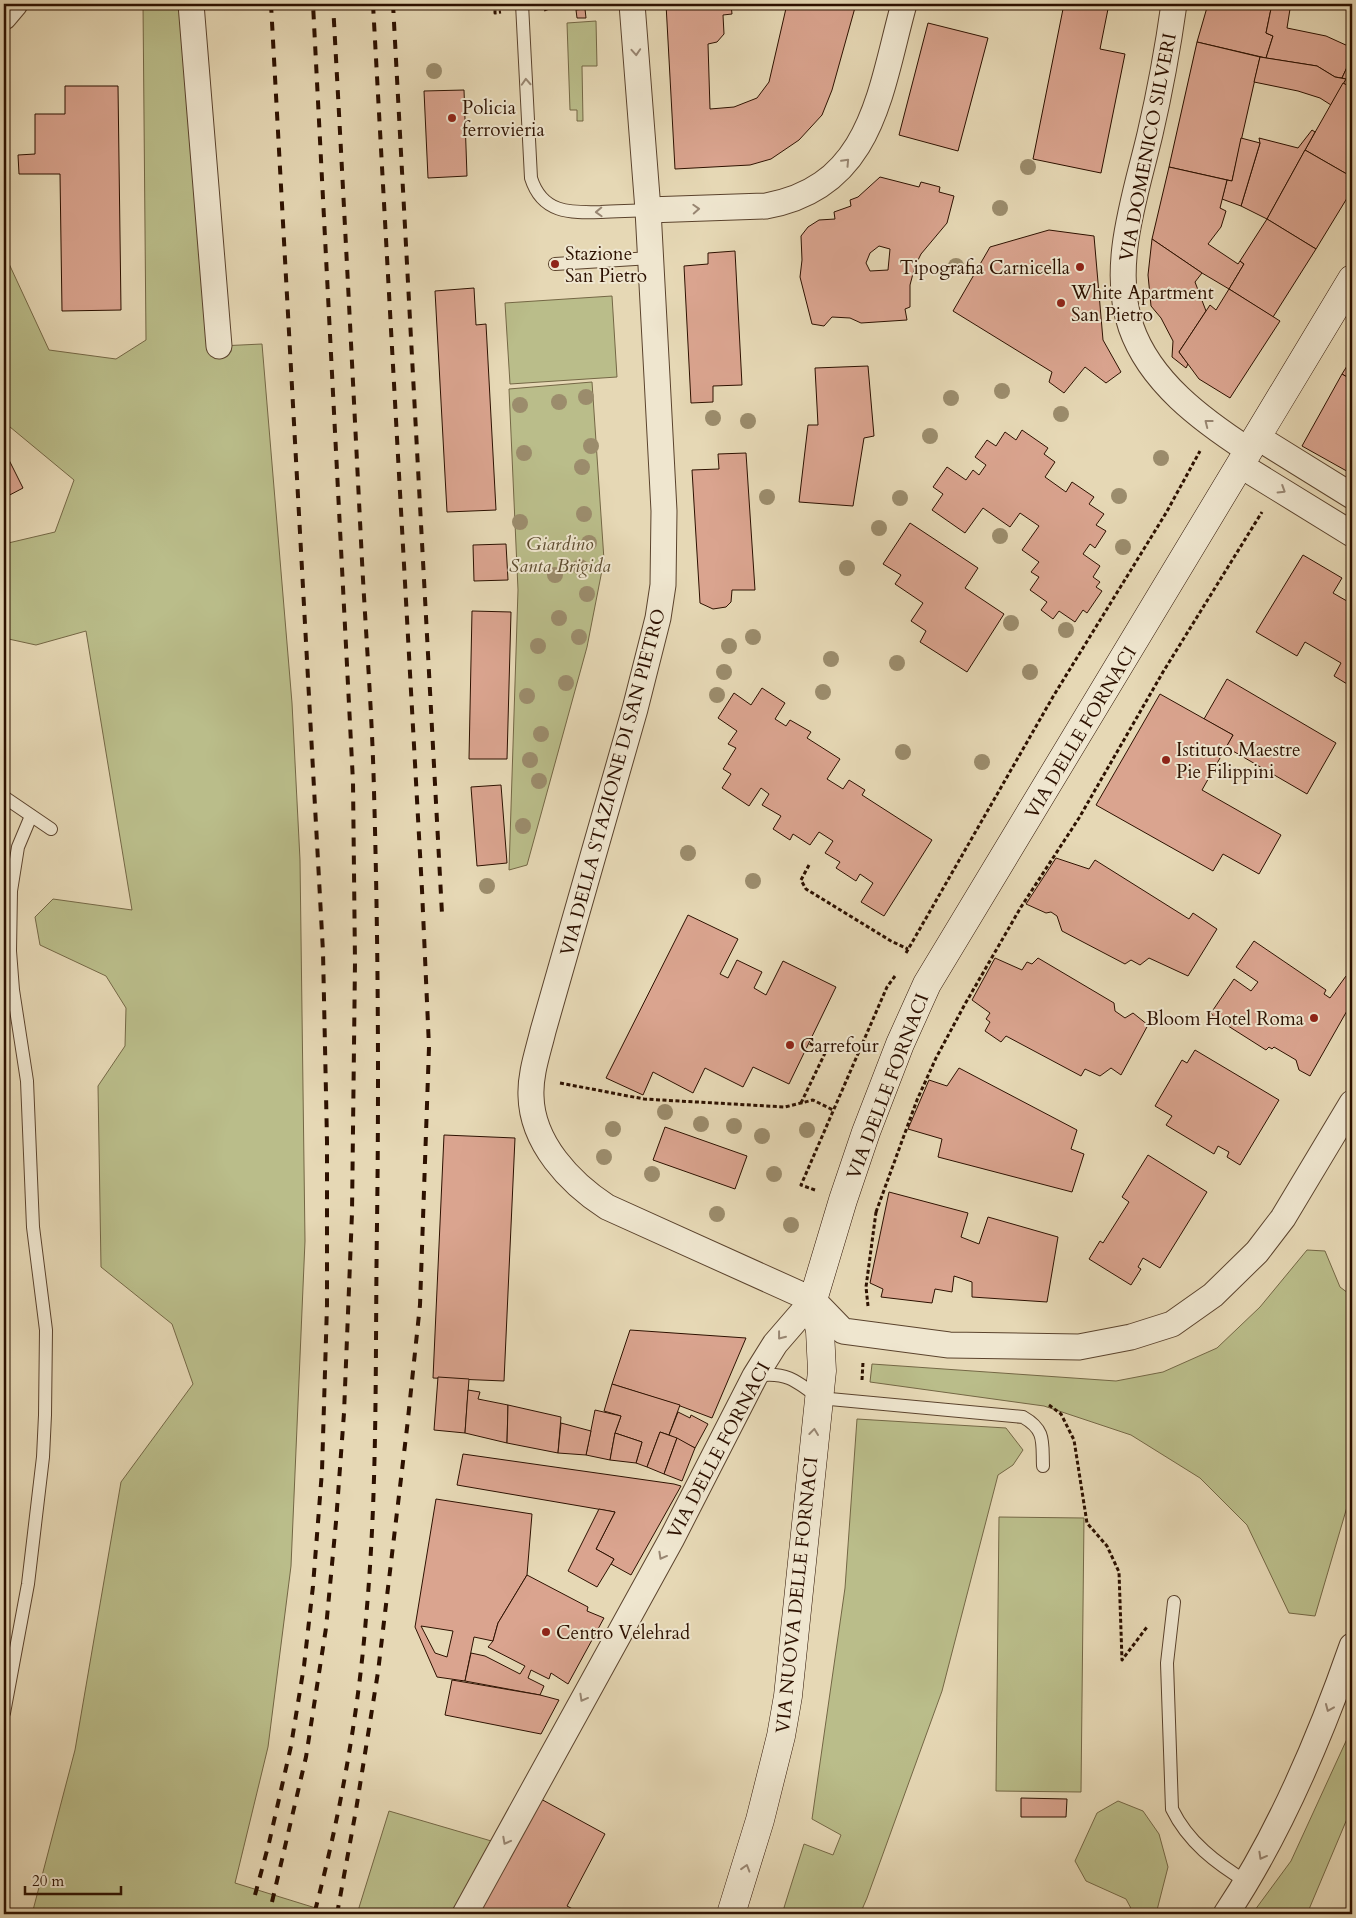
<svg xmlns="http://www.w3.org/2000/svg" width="1356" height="1918" viewBox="0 0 1356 1918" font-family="Cardo,serif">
	<rect width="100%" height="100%" fill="#e6d8b5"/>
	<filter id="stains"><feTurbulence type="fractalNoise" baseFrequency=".004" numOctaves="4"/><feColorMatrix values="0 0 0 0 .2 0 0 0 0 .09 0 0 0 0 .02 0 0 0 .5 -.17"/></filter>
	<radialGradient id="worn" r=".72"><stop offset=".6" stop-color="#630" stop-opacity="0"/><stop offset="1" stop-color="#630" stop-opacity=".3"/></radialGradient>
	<g fill="#babd8a" stroke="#746745">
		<path d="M143 4H191L220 346 262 344 292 703 300 860 305 1241 291 1566 268 1747 235 1883 335 1914H32L75 1750 121 1482 193 1384 172 1324 101 1267 98 1086 125 1046 126 1008 106 976 40 945 35 917 53 899 132 910 86 631 36 645 4 638V544L55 532 74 480 4 422V253L49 350 116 359 146 340Z"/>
		<path d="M596 21 597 66H582L583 121H577V110H570L567 23Z"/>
		<path d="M612 296 617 377 510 384 505 303Z"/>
		<path d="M592 382 604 560 587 647 527 865 509 870 518 590 509 389Z"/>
		<path d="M1307 1250 1325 1251 1340 1287 1352 1296V1490L1315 1616 1289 1613 1247 1525 1200 1478 1131 1435 1044 1406 870 1382 872 1364 1116 1381 1163 1372 1217 1348 1260 1307Z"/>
		<path d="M857 1419 1006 1428 1023 1450 1013 1465 998 1475 942 1691 867 1898 860 1914H782L804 1844 833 1855 841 1835 812 1819 845 1588Z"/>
		<path d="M999 1517 1084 1518 1081 1792 996 1791Z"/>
		<path d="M1352 1728V1807L1307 1914H1252L1291 1861Z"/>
		<path d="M1118 1801 1143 1811 1159 1834 1168 1867 1156 1914H1134L1126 1899 1086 1881 1075 1861 1097 1813Z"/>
		<path d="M389 1811 505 1845 465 1914H357Z"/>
	</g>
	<g fill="#daa48f" stroke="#2d1100" fill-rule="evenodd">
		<path d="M666 4H731L732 14 723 15 724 34 717 42 708 44 710 109 734 107 757 98 769 82 787 4H856L832 90 822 115 799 140 771 159 750 165 675 169Z"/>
		<path d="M1064 4H1109L1100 49 1125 54 1101 173 1033 159Z"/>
		<path d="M1208 4H1272L1266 33 1273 36 1266 58 1197 42Z"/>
		<path d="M1272 4 1290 9 1287 28 1326 36 1348 46 1352 39V55L1348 56V65L1342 78 1335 77 1317 66 1266 58 1273 36 1266 33Z"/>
		<path d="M585 9 586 18H577L576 10Z"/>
		<path d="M928 23 988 38 958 151 899 135Z"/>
		<path d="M1197 42 1260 57 1232 181 1169 167Z"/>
		<path d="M1352 55V88L1343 83 1346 79 1342 78 1348 65V56Z"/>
		<path d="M1260 57 1317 66 1335 77 1346 79 1331 105 1320 98 1298 91 1254 82Z"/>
		<path d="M1343 83 1352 88V177L1305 150Z"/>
		<path d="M65 86H118L121 310 62 311 60 174H19L18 155 35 154V114H65Z"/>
		<path d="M464 90 467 176 428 178 424 91Z"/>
		<path d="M1312 130 1315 132 1267 219 1241 206 1260 143 1259 138 1298 148Z"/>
		<path d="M1241 138 1260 143 1241 206 1222 199 1227 180 1232 181Z"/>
		<path d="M1305 150 1352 177V190L1316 249 1267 219Z"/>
		<path d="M1169 167 1227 180 1220 208 1226 211 1221 227 1208 244 1238 264 1240 261 1244 264 1229 289 1202 273 1152 239Z"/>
		<path d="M880 177 919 187 921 182 940 187 939 192 954 196 947 223 921 254 915 266 910 285V307L905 309 907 320 861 323 850 318 832 317 824 326 812 324 800 277 802 260 801 236 808 227 819 220 835 219 834 212 851 206 850 200 858 197ZM879 246 890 249 888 270 870 271 866 263 870 253Z"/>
		<path d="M1267 219 1316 249 1273 317 1229 289 1244 264 1240 261Z"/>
		<path d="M1049 230 1094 236 1103 340 1121 372 1106 383 1085 367 1064 393 1049 382 1052 372 953 311 990 247Z"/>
		<path d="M1152 239 1202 273 1195 282 1206 311 1179 352 1188 364 1186 368 1172 357 1173 341 1161 318 1151 306 1148 275Z"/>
		<path d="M735 251 742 385 713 386V402L691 403 684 266 708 264V253Z"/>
		<path d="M474 288 476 325 486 324 496 510 447 512 435 291Z"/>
		<path d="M1229 289 1280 321 1230 398 1199 379 1179 352 1210 305 1216 310Z"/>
		<path d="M1352 358V380L1342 374Z"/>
		<path d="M868 366 874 436 864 438 853 506 799 502 808 425H818L815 368Z"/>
		<path d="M1342 374 1352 380V474L1302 446Z"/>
		<path d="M1022 430 1048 448 1044 454 1055 462 1045 477 1066 492 1072 482 1094 497 1089 504 1104 514 1096 525 1106 531 1095 548 1090 544 1083 554 1100 566 1093 577 1100 582 1096 587 1102 591 1087 613 1083 610 1075 622 1059 611 1053 619 1041 610 1047 602 1030 590 1039 577 1031 572 1039 562 1022 550 1039 526 1020 513 1010 527 983 508 965 533 932 510 943 494 933 487 947 467 966 480 973 470 979 475 986 465 975 457 987 440 996 446 1005 432 1016 440Z"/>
		<path d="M4 450 23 488 4 498Z"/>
		<path d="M746 453 755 590H732L731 602 726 607 713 609 700 603 692 470 719 469 718 454Z"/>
		<path d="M910 523 978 568 965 588 1004 614 967 672 920 642 926 631 911 621 923 603 895 584 901 575 883 564Z"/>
		<path d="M506 544 508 580 474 581 473 545Z"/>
		<path d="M1303 555 1342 578 1333 593 1352 604V687L1334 676 1341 663 1305 642 1297 656 1256 632Z"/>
		<path d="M472 611 511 612 507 759H469Z"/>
		<path d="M1227 679 1336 743 1307 794 1226 747 1233 735 1204 719Z"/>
		<path d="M762 688 785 703 775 719 786 726 790 720 811 732 807 738 840 759 827 779 843 789 849 780 865 790 862 795 932 840 884 916 861 902 873 883 860 874 856 881 836 868 840 862 825 853 833 841 819 832 810 845 793 834 790 840 773 829 781 816 762 805 769 794 761 788 749 806 722 788 731 774 723 769 736 748 728 744 737 731 718 718 734 693 751 705Z"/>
		<path d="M1160 694 1233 735 1202 790 1281 835 1259 874 1223 854 1213 871 1096 805Z"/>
		<path d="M501 785 507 863 477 866 471 787Z"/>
		<path d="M1056 858 1089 869 1095 860 1189 919 1193 913 1217 929 1188 976 1149 958 1140 965 1131 960 1125 964 1062 931 1057 916 1051 912 1046 913 1026 904Z"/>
		<path d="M688 915 738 939 720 974 728 978 737 960 762 972 754 988 766 995 783 961 836 987 789 1084 753 1067 743 1087 705 1068 693 1093 653 1072 643 1095 606 1078Z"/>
		<path d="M1254 941 1326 990 1324 994 1330 998 1346 976 1352 981V1002L1310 1076 1299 1070 1296 1060 1274 1047 1272 1049 1269 1047 1266 1050 1214 1017 1211 1013 1234 979 1251 991 1258 982 1236 967Z"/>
		<path d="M995 958 1022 970 1027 962 1032 964 1038 958 1114 1003 1115 1011 1125 1018 1133 1013 1148 1025 1121 1075 1111 1068 1100 1076 1085 1069 1081 1076 1006 1036 1001 1042 985 1031 990 1022 986 1019 990 1013 972 1000Z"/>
		<path d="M1195 1050 1279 1100 1240 1165 1227 1157 1229 1152 1218 1146 1214 1154 1166 1125 1172 1116 1155 1106 1182 1060 1187 1063Z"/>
		<path d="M959 1068 1077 1130 1071 1149 1084 1154 1072 1192 938 1157 942 1139 908 1129 929 1080 947 1086Z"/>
		<path d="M665 1127 747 1156 735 1189 653 1160Z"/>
		<path d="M444 1135 515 1138 504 1381 433 1378Z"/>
		<path d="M1148 1155 1207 1192 1160 1268 1143 1258 1138 1267 1141 1269 1131 1285 1089 1259 1100 1241 1103 1243 1129 1202 1122 1197Z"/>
		<path d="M889 1192 968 1213 961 1237 979 1244 988 1217 1058 1237 1047 1302 972 1297V1282L954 1276 952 1292 935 1289 932 1303 881 1297 883 1289 870 1283Z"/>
		<path d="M630 1330 746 1338 712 1418 675 1404 612 1384Z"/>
		<path d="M438 1377 469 1379 465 1433 434 1430Z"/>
		<path d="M612 1384 680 1405 669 1435 660 1432 647 1467 636 1463 642 1442 615 1433 621 1416 604 1411Z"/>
		<path d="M468 1390 480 1392 478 1399 508 1405 507 1443 465 1433Z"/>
		<path d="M508 1405 561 1417 558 1453 507 1443Z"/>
		<path d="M595 1410 621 1416 615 1433 610 1460 586 1455Z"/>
		<path d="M678 1412 690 1418 691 1415 708 1424 695 1448 669 1435Z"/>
		<path d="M561 1423 591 1431 586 1455 558 1453Z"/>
		<path d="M660 1432 677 1438 664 1474 647 1467Z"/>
		<path d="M615 1433 642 1442 636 1463 610 1460Z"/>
		<path d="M677 1438 695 1448 682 1481 664 1474Z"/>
		<path d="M463 1454 674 1484 681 1486 631 1575 611 1564 614 1559 596 1549 615 1512 457 1485Z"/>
		<path d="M436 1499 532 1514 527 1575 498 1623 493 1641 474 1637 465 1681 437 1677 415 1627ZM421 1626 453 1631 447 1657 435 1653Z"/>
		<path d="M599 1509 615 1512 596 1549 614 1559 597 1587 568 1571Z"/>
		<path d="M527 1575 588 1607 587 1611 604 1618 568 1684 551 1673 549 1679 531 1670 528 1678 544 1686 540 1695 465 1681 471 1653 485 1656 520 1674 525 1666 488 1647 493 1641 498 1623Z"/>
		<path d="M452 1680 540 1695 559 1700 541 1734 445 1715Z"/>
		<path d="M539 1798 605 1834 567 1906 582 1914H476Z"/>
		<path d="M1021 1798 1067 1799 1066 1817H1021Z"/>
	</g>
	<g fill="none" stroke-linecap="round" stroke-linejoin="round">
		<defs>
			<g id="lane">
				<path d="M522 4 531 178C542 213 569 213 601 212 616 211 632 211 648 210"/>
				<path d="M555 264 651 258"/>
				<path d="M4 797 51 829"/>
				<path d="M755 1376C785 1371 796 1380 819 1398L1023 1417C1046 1430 1042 1442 1043 1466"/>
				<path d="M1174 1602 1167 1663 1172 1809C1188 1842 1216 1863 1247 1882"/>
				<path d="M4 1713 28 1584 43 1457 45 1415 46 1330 33 1227 27 1081 13 990 10 951 11 891 18 847 31 816"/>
			</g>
			<g id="street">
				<path d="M191 4 219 346"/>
				<path d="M632 4 648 210 657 377 664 511 663 585 658 618 635 709 543 1031C538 1052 530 1074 531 1096 532 1143 570 1183 607 1207L813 1300 843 1331 949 1345 1079 1347 1131 1337 1172 1324 1213 1295 1257 1252 1283 1218 1352 1103"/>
				<path d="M1174 4C1168 47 1160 91 1150 134 1136 194 1110 266 1131 327 1150 382 1202 420 1248 450"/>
				<path d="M4 17 15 4"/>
				<path d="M648 210 766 206C873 187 880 90 904 4"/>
				<path d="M1257 437 1352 496"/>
				<path d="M1240 465 1352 534"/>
				<path d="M465 1914 671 1540 755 1376 775 1344 813 1300"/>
				<path d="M1226 1914C1280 1833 1320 1738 1352 1646"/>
			</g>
			<path id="secondary" d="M731 1914 760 1820 781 1736 788 1696 822 1371 820 1331 813 1300 843 1200 866 1132 900 1044 927 984 1352 279"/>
		</defs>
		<use href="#lane" stroke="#5b432d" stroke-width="14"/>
		<use href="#street" stroke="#5b432d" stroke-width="27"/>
		<use href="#secondary" stroke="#2d1100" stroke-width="29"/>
		<g stroke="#2d1100" stroke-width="3" stroke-dasharray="4 2.5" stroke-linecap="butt">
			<path d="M409 4V10"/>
			<path d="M495 4V13L501 12"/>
			<path d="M544 10 552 7"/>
			<path d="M809 865 801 880 806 889 891 941 908 949"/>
			<path d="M906 953 1054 695 1166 513 1200 451"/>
			<path d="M560 1083 644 1099 785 1107 813 1100 833 1110"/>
			<path d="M801 1103 826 1051 809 1043"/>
			<path d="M815 1190 801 1185 880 1003 887 987 895 976"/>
			<path d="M876 1212 917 1100 936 1058 965 1004 1021 907 1079 818 1163 672 1262 512"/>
			<path d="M868 1306 866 1287 876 1212H874"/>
			<path d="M862 1380 863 1362"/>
			<path d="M1049 1405 1061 1414 1074 1440 1087 1523 1107 1546 1119 1572 1122 1660 1147 1627"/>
		</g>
		<use href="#lane" stroke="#efe6cf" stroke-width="12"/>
		<use href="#street" stroke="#efe6cf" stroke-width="25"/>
		<use href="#secondary" stroke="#efe6cf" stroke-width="28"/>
		<g stroke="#2d1100" stroke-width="4" stroke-dasharray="9 9" stroke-linecap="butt">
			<path d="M393 4 442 914"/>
			<path d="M255 1895 269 1843 291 1746 304 1666 313 1586 322 1471 327 1305V1141L323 952 271 4"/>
			<path d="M272 1902 306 1757 326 1628 336 1522 344 1413 352 1213 355 962 353 782 313 4"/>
			<path d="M315 1911C340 1815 358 1717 366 1618 378 1487 375 1355 377 1224 379 1079 378 935 374 791 372 708 365 625 361 541 352 362 343 183 333 4"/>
			<path d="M337 1914 356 1810 378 1672 407 1428 420 1305 429 1047 422 890 373 4"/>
		</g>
	</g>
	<g fill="#9b8c6c">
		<circle cx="434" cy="71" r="8"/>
		<circle cx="1028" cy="167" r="8"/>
		<circle cx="1000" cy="208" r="8"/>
		<circle cx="956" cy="266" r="8"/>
		<circle cx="1002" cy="391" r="8"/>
		<circle cx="586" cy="397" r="8"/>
		<circle cx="951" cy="398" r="8"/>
		<circle cx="559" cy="402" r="8"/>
		<circle cx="520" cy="405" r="8"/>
		<circle cx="1061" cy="414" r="8"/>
		<circle cx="713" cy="418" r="8"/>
		<circle cx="748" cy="421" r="8"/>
		<circle cx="930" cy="436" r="8"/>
		<circle cx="591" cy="446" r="8"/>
		<circle cx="524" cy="453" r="8"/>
		<circle cx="1161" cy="458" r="8"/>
		<circle cx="582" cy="467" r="8"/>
		<circle cx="1119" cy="496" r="8"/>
		<circle cx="767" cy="497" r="8"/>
		<circle cx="900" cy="498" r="8"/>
		<circle cx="584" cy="514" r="8"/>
		<circle cx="520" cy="522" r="8"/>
		<circle cx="879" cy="528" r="8"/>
		<circle cx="1000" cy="536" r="8"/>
		<circle cx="589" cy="543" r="8"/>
		<circle cx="1123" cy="547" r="8"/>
		<circle cx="580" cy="567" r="8"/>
		<circle cx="847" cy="568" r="8"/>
		<circle cx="555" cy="575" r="8"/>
		<circle cx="587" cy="594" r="8"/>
		<circle cx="559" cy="618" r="8"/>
		<circle cx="1011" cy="623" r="8"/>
		<circle cx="1066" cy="630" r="8"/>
		<circle cx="579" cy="637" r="8"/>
		<circle cx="753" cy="637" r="8"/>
		<circle cx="538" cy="646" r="8"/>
		<circle cx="729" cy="646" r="8"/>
		<circle cx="831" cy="659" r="8"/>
		<circle cx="897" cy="663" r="8"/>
		<circle cx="724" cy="672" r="8"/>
		<circle cx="1030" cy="672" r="8"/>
		<circle cx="566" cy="683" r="8"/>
		<circle cx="823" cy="692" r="8"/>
		<circle cx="717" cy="695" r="8"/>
		<circle cx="527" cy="696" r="8"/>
		<circle cx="541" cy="734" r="8"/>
		<circle cx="903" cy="752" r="8"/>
		<circle cx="530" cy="760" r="8"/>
		<circle cx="982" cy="762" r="8"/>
		<circle cx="539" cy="781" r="8"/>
		<circle cx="523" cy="826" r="8"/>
		<circle cx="688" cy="853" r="8"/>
		<circle cx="753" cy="881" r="8"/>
		<circle cx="487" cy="886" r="8"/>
		<circle cx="665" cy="1112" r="8"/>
		<circle cx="701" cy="1124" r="8"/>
		<circle cx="734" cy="1126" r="8"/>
		<circle cx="613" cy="1129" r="8"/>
		<circle cx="807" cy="1130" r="8"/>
		<circle cx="762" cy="1136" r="8"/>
		<circle cx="604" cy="1157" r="8"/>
		<circle cx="652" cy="1174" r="8"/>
		<circle cx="774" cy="1174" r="8"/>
		<circle cx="717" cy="1214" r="8"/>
		<circle cx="791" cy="1225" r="8"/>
	</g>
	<defs><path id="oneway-chevron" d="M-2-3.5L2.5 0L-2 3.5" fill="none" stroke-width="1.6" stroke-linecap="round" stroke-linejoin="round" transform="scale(1.25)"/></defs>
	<g stroke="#988672">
		<use href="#oneway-chevron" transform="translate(636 52) rotate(86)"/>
		<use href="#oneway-chevron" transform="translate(526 82) rotate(-93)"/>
		<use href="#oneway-chevron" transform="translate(846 162) rotate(-47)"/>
		<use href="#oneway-chevron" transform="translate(696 209) rotate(-3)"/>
		<use href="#oneway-chevron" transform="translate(599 212) rotate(178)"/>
		<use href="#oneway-chevron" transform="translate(1208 423) rotate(-142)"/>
		<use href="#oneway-chevron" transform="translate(1282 490) rotate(32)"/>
		<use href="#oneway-chevron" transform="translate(781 1336) rotate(128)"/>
		<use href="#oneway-chevron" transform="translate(814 1432) rotate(-83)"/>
		<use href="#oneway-chevron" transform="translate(662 1556) rotate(119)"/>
		<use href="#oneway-chevron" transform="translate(583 1698) rotate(119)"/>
		<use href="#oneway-chevron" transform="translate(1329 1708) rotate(113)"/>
		<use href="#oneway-chevron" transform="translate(506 1841) rotate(118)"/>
		<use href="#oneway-chevron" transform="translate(1262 1856) rotate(119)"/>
		<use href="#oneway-chevron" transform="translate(746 1868) rotate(-73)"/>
	</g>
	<g fill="#8f2418" stroke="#efe6cf" stroke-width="2">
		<circle cx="452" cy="118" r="5"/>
		<circle cx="555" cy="264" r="5"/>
		<circle cx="1080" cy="267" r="5"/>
		<circle cx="1061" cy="303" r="5"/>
		<circle cx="1166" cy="760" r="5"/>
		<circle cx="1314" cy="1018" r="5"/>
		<circle cx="790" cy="1045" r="5"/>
		<circle cx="546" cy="1632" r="5"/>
	</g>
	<g text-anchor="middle" stroke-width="4" stroke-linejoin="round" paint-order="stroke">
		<g font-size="19" fill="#2d1100" stroke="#efe6cf" text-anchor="start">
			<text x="462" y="114">Policia<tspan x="462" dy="22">ferrovieria</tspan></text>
			<text x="565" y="260">Stazione<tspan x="565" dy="22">San Pietro</tspan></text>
			<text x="1070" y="274" text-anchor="end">Tipografia Carnicella</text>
			<text x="1071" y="299">White Apartment<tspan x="1071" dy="22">San Pietro</tspan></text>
			<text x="1176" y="756">Istituto Maestre<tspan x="1176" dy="22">Pie Filippini</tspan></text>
			<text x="1304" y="1025" text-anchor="end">Bloom Hotel Roma</text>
			<text x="800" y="1052">Carrefour</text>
			<text x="556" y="1639">Centro Velehrad</text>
		</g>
		<g font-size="19" fill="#2d1100" stroke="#efe6cf">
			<text transform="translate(1147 147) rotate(-79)" y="7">VIA DOMENICO SILVERI</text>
			<text transform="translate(1080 732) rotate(-59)" y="7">VIA DELLE FORNACI</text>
			<text transform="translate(612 782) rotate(-75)" y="7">VIA DELLA STAZIONE DI SAN PIETRO</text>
			<text transform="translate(887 1086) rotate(-69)" y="7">VIA DELLE FORNACI</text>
			<text transform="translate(718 1450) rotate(-62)" y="7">VIA DELLE FORNACI</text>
			<text transform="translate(796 1595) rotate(-84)" y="7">VIA NUOVA DELLE FORNACI</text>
		</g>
		<g font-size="19" font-style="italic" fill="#5e4d30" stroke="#efe6cf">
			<text x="560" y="550">Giardino<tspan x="560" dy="22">Santa Brigida</tspan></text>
		</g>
	</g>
	<rect width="1356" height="1918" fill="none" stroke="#e6d8b5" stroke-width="20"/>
	<rect x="5" y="5" width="1346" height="1908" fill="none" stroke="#2d1100" stroke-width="2.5"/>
	<rect x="10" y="10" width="1336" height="1898" fill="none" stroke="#2d1100"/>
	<path d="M25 1886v8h96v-8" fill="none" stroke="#2d1100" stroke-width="2.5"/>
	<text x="32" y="1886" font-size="15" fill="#2d1100" stroke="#efe6cf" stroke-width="4" paint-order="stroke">20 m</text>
	<rect width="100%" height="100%" filter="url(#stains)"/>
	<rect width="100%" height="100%" fill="url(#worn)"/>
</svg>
